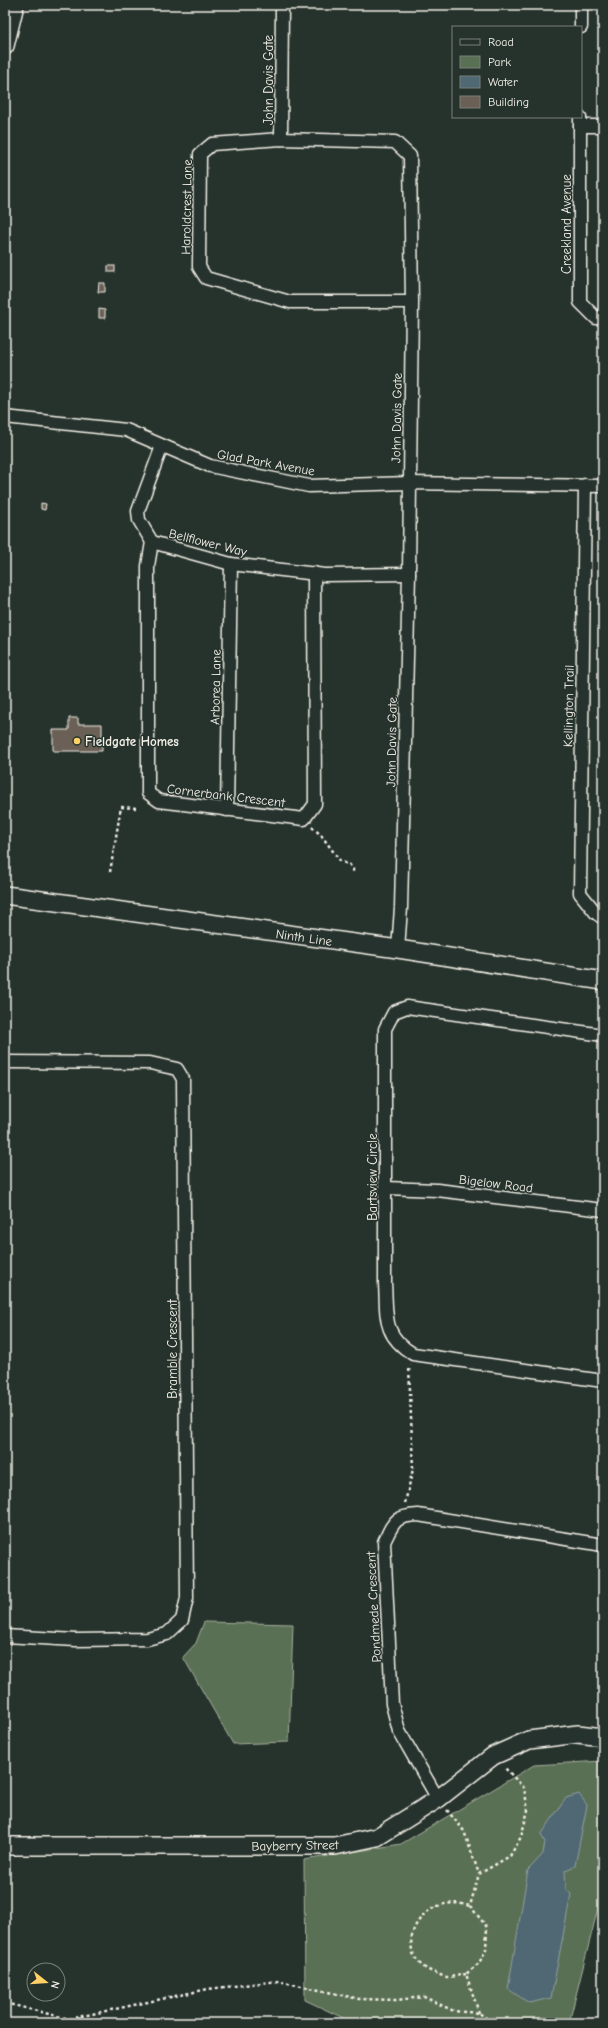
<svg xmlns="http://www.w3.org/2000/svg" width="608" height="2028" viewBox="0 0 608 2028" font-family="'Comic Neue',sans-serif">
	<rect width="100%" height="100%" fill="#26332d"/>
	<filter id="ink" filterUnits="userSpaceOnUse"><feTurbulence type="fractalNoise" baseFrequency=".025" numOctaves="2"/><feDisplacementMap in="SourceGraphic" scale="8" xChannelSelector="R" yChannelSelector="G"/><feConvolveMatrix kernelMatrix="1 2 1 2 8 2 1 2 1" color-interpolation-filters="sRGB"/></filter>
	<g filter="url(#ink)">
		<g fill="#5a7054" stroke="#a7b09e">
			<path d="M204 1622 293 1624 289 1742 233 1744 183 1657 196 1643Z"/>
			<path d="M603 1761V1888L569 2023H354L305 2000 304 1860 401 1844 534 1765Z"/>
		</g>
		<path fill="#4f6873" stroke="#919fa2" d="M579 1794 587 1805 575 1866 565 1870 566 1890 571 1894 551 1998 529 2003 508 1989 528 1870 543 1854 545 1842 541 1835 566 1798Z"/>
		<g fill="#6b6056" stroke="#f4f1e8">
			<rect x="108" y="266" width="7" height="6"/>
			<path d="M99 283H105V292H98Z"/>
			<path d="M99 309 105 310V318H99Z"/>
			<path d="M41 503 46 504 45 510 41 509Z"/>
			<path d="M69 718H78V724H102V751H53V730H69Z"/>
		</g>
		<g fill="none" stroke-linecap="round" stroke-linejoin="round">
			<defs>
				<g id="street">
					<path d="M581 27V5"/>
					<path d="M580 117V302L596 318 603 317"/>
					<path d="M580 126H603"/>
					<path d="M281 139 282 5"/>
					<path d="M5 417 126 430 210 466 309 486 410 483 603 486"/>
					<path d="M162 446 138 511 139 520 152 542 231 564 325 575 409 574"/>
					<path d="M585 485 580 893 596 913 603 918"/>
					<path d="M152 542 148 566V793L159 801 304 819 315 804 314 573"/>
					<path d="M227 810 231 564"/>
					<path d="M398 949 401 908 409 574 412 302 410 156 395 142 281 139 212 144 200 154 199 267 206 278 290 302H412"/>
					<path d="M603 1035 407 1007 394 1012 385 1029V1283C387 1316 382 1335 413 1354L603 1381"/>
					<path d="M5 1062 150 1063 177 1069 183 1079 187 1598 182 1620 167 1634 147 1639 76 1640 5 1636"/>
					<path d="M386 1188 437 1190 603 1210"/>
					<path d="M438 1799 399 1731 392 1704 384 1542C394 1521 395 1516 418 1515L603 1545"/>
				</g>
				<g id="secondary">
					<path d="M5 46 15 5"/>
					<path d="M5 895 398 949 603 981"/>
					<path d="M5 1846H335L377 1837 438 1799 493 1756 529 1740 578 1734 603 1737"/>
				</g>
			</defs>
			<use href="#street" stroke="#f4f1e8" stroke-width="15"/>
			<use href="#secondary" stroke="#f4f1e8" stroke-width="20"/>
			<g stroke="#f4f1e8" stroke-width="2.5" stroke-dasharray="3 3" stroke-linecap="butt">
				<path d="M312 827 321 835 341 862 349 864 353 869V874"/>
				<path d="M110 872 121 807 136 808"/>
				<path d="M405 1503 413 1469 409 1365"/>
				<path d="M447 1810 464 1831 479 1874"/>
				<path d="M466 1974C460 1975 453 1977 447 1977 443 1977 437 1973 433 1972 388 1954 419 1889 470 1906"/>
				<path d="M5 2003 69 2019 208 1989 279 1981 359 1999 396 2000 424 1997 454 2011 479 2013 494 2023"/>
				<path d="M479 2013 466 1974 479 1963 486 1950 487 1927 470 1906 479 1874 510 1856 521 1837 528 1810 524 1788 505 1768"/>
			</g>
			<use href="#street" stroke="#26332d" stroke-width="12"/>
			<use href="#secondary" stroke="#26332d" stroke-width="17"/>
		</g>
	</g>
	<circle fill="#ffd166" stroke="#26332d" stroke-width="1.5" cx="77" cy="741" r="4"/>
	<g text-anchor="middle" stroke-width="3" stroke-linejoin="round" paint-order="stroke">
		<g font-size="13" fill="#f4f1e8" stroke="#26332d">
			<text transform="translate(268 80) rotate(-90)" y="5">John Davis Gate</text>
			<text transform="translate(186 207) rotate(-89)" y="5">Haroldcrest Lane</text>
			<text transform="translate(566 224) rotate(-90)" y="5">Creekland Avenue</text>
			<text transform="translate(396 418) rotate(-89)" y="5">John Davis Gate</text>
			<text transform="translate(266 462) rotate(10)" y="5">Glad Park Avenue</text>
			<text transform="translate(208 542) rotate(14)" y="5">Bellflower Way</text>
			<text transform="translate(215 687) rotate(-89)" y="5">Arborea Lane</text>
			<text transform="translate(568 706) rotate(-89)" y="5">Kellington Trail</text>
			<text transform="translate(391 742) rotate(-89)" y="5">John Davis Gate</text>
			<text transform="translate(226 795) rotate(7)" y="5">Cornerbank Crescent</text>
			<text transform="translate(304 937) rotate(8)" y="5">Ninth Line</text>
			<text transform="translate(372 1177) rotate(-90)" y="5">Bartsview Circle</text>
			<text transform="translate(496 1183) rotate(7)" y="5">Bigelow Road</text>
			<text transform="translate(172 1349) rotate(-90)" y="5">Bramble Crescent</text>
			<text transform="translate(373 1607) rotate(-93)" y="5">Pondmede Crescent</text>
			<text transform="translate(295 1845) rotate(-1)" y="5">Bayberry Street</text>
		</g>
		<g font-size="13" font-weight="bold" fill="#f4f1e8" stroke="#26332d" text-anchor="start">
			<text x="85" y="746">Fieldgate Homes</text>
		</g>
	</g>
	<rect width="608" height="2028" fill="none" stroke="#26332d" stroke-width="20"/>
	<rect x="10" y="10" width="588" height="2008" fill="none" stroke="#f4f1e8" stroke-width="1.5" filter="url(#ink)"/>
	<rect x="452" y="26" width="130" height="92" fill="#26332d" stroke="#787f78"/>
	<rect x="460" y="39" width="20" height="6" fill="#26332d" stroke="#787f78"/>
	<text x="488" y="46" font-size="12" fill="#f4f1e8">Road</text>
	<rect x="460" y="56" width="20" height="12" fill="#5a7054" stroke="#787f78"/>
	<text x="488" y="66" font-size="12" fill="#f4f1e8">Park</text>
	<rect x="460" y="76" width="20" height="12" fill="#4f6873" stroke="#787f78"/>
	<text x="488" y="86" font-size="12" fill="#f4f1e8">Water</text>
	<rect x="460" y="96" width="20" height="12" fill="#6b6056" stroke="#787f78"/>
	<text x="488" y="106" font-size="12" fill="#f4f1e8">Building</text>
	<g transform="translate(46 1982) rotate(107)"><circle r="19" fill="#26332d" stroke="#787f78"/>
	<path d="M0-3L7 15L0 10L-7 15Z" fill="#ffd166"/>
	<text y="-6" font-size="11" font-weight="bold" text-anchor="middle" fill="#f4f1e8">N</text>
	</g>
</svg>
